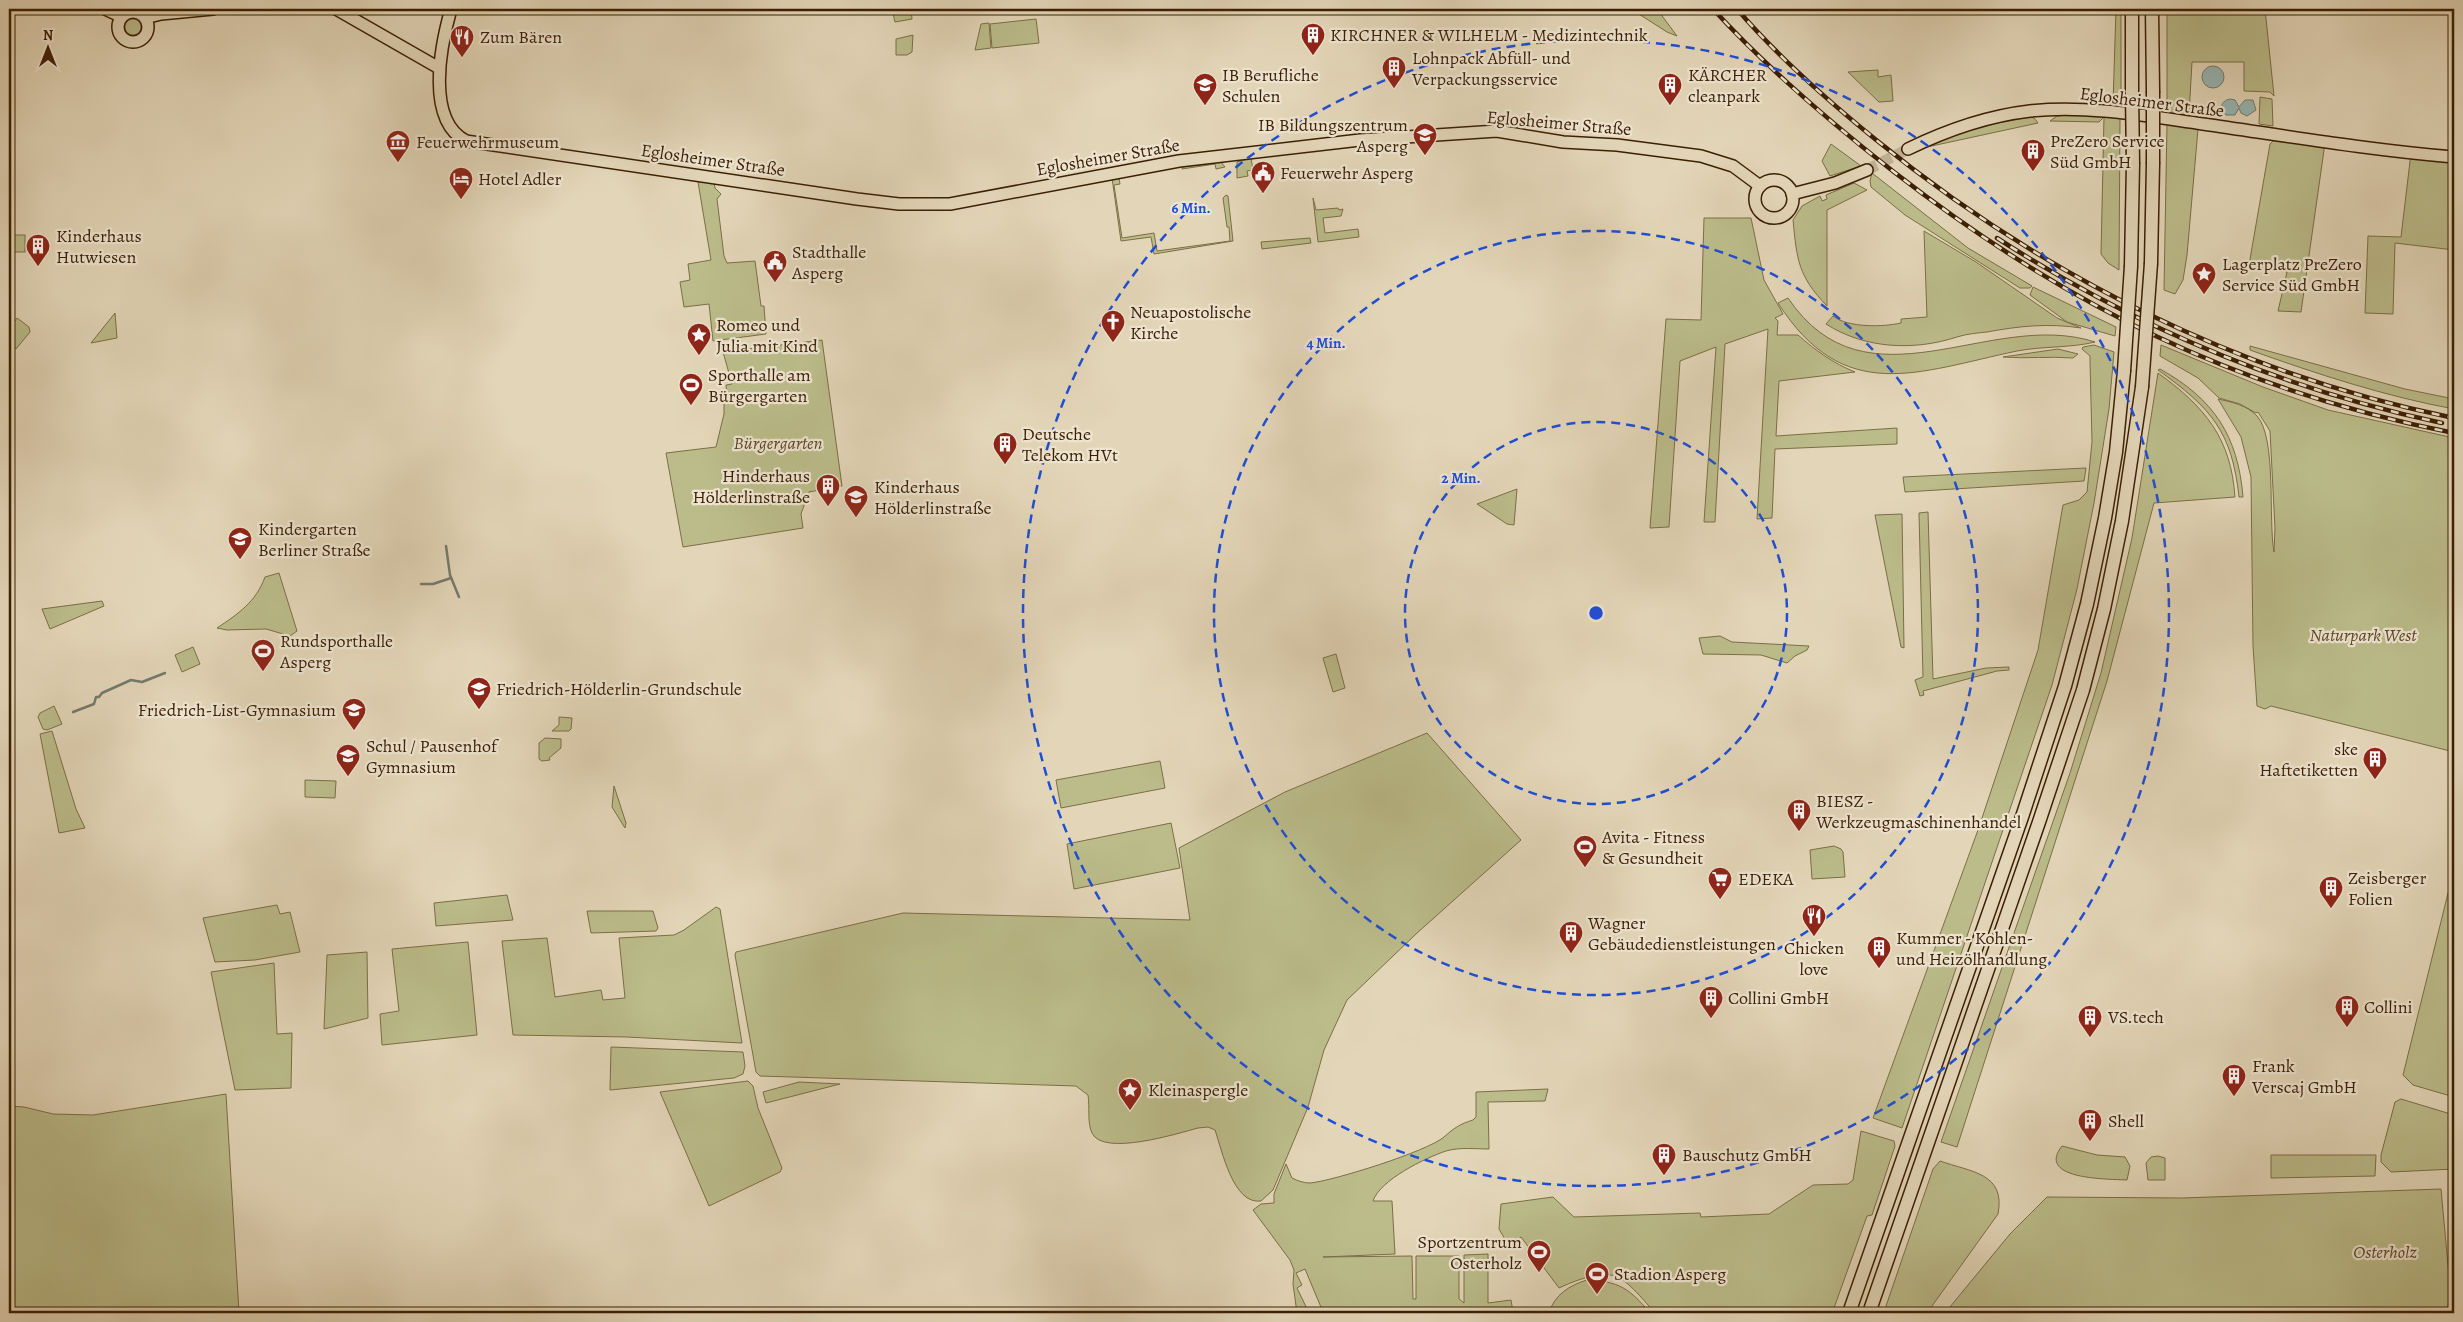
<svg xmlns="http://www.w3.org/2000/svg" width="2463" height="1322" viewBox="0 0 2463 1322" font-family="Alegreya,serif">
	<rect width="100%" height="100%" fill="#e3d6b8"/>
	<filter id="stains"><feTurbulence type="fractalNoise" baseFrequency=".004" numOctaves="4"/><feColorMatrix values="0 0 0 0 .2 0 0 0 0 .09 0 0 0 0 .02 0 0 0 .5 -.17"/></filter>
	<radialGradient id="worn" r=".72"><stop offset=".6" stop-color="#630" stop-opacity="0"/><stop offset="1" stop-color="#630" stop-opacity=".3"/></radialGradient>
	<g fill="#bbbc8a" stroke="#7c6e46">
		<path d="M892 9H911L912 19 895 22Z"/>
		<path d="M1631 9H1657L1677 36 1667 32Z"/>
		<path d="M2116 9H2121V104H2113Z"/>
		<path d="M2167 9H2265L2274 96 2270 92 2244 91V62H2192L2189 115 2167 113Z"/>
		<path d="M1036 19 1039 43 992 48 990 24Z"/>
		<circle cx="133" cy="27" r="8"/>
		<path d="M989 23 991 48 975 50 981 24Z"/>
		<path d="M913 35 912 52 907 55H896V39Z"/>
		<path d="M1878 70V77L1891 75 1893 101 1879 102 1848 72Z"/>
		<path d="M2260 97 2272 99 2273 126 2259 124Z"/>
		<path d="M2068 115 2120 117 2119 270 2108 263 2101 254 2104 117 2099 122 2050 121 2057 116Z"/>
		<path d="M2030 117 2034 118 2038 123 1927 147 1913 153C1948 133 1991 123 2030 117Z"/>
		<path d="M2167 124 2198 129 2187 255 2183 280 2175 294 2164 290Z"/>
		<path d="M2279 135 2325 143 2301 312 2278 311 2287 272 2249 265 2270 144Z"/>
		<path d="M1831 144 1861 166 1830 176 1822 161Z"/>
		<path d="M2411 153 2454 157V250L2395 243 2393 314 2365 313 2368 236 2401 237Z"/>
		<path d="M1251 158 1253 170 1247 171 1248 176 1237 178V162Z"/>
		<path d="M1221 162 1225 167 1216 169 1215 164 1182 169V167Z"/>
		<path d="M1872 173 1968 248 2032 286 2030 288H2020L1905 215 1871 187 1870 181Z"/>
		<path d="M697 176 713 177 715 188 721 194 717 199 724 256 727 263 755 261 761 306H764L766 334 713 341 709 304 684 307 680 282 690 280 688 264 711 260Z"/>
		<path d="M1112 178H1119L1120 184 1114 185 1122 238 1154 233 1157 251 1230 241 1229 227H1227L1223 198 1226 195 1228 196 1233 241 1154 254 1151 237 1121 241Z"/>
		<path d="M1854 183 1867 190 1827 210V306C1798 276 1797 260 1793 220L1802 206 1820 196 1822 201 1827 199 1826 195Z"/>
		<path d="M1313 198 1316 210 1338 208 1339 210 1343 209 1341 216 1323 218 1325 233 1358 229 1359 237 1318 242Z"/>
		<path d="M1704 218H1751L1764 280 1783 314 1775 318 1778 321 1777 335H1798C1816 351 1833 363 1855 372L1779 381 1776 436 1897 428V444L1775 449 1772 518 1757 519 1768 329 1725 344 1715 522H1704L1716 347 1680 361 1669 527 1650 528 1666 319 1701 320Z"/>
		<path d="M1924 231 1976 262 2057 318 2081 328C2049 323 2019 326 1987 332 1977 333 1966 334 1957 337 1914 351 1865 349 1826 324L1833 316C1848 328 1883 327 1901 323V319L1927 317Z"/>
		<rect x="9" y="235" width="16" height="17"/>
		<path d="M1310 238 1311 243 1262 249 1261 242Z"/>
		<path d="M2033 287 2116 327 2115 336 2067 322 2030 295Z"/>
		<path d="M1788 298C1867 415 1990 308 2095 342 2071 348 2043 346 2017 351 1917 372 1844 406 1778 303Z"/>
		<path d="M115 313 117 338 91 343Z"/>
		<path d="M17 318 29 327 30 332 16 349 9 343V330Z"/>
		<path d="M822 340 842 486 809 492 801 514 803 528 683 547 666 453 716 447 724 414V400H727L726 385 732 384 723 352Z"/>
		<path d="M2094 345 2114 352 2109 409 2094 503 2077 589 2052 685 1902 1128 1873 1118 1978 830 2038 650 2063 505 2079 500 2087 492 2092 442 2090 361V356L2082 349 2083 347Z"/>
		<path d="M2161 345 2263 387 2328 410 2454 438V752L2271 706 2265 709 2257 706 2253 646 2251 477 2241 437 2218 399C2231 402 2247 405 2257 416 2277 438 2268 520 2274 552L2275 528 2270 431 2258 412 2256 413 2240 404 2219 398 2198 378 2160 356Z"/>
		<path d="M2250 346 2405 389 2454 399V409C2384 396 2317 374 2250 350Z"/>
		<path d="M2058 349 2078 354 2073 358C2050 356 2027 359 2003 357Z"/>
		<path d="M2160 369C2214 399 2238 436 2243 497H2239C2232 431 2211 408 2158 370Z"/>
		<path d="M2158 373C2205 407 2231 438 2235 497L2154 503 2107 681 1957 1147 1941 1142 2070 773 2101 673 2132 538Z"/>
		<path d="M2086 468 2084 481 1905 492 1903 477Z"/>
		<path d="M1517 489 1514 525 1507 524 1477 504Z"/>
		<path d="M1928 512 1933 679 1986 668 2009 667V670L1997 671 1923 691 1924 695 1920 696 1915 680 1923 677 1919 513Z"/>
		<path d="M1902 514 1904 648 1901 647 1875 515Z"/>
		<path d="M279 573 297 631 290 636 266 629 227 630 217 628C238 614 256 602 265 577Z"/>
		<path d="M102 601 104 606 50 629 42 609Z"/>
		<path d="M1720 636 1732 642 1809 646 1807 650 1795 656 1787 663 1761 655 1703 654 1699 638Z"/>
		<path d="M193 647 200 664 182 672 175 655Z"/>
		<path d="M1336 654 1345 688 1333 692 1323 658Z"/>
		<path d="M54 706 62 724 47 730 43 729 38 717 40 713Z"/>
		<path d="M559 717 572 718 571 729 569 731H552L559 725Z"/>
		<path d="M52 731 76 809 85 828 59 833 40 734Z"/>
		<path d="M1427 733 1521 840 1416 934 1347 1000 1324 1050 1308 1107 1273 1190 1261 1201C1233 1205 1222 1150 1215 1130L1208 1127 1198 1128C1179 1133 1103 1157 1092 1133 1087 1123 1090 1107 1088 1095L1076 1086 760 1076 756 1072 735 955 736 952 903 913 1190 920 1179 848 1285 792Z"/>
		<path d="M545 738 561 739V748L549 758 550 760 542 761 539 759V743Z"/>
		<path d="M1160 761 1165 788 1061 808 1056 780Z"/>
		<path d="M305 780 336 781 335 798 305 797Z"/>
		<path d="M614 786 626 823 625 828 612 807Z"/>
		<path d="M1171 823 1180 868 1074 889 1067 844Z"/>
		<path d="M1834 846 1841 849 1843 852 1845 877 1812 879 1810 850Z"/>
		<path d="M2454 869V1097L2413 1085 2403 1075Z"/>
		<path d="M507 895 513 920 436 926 434 903Z"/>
		<path d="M277 905 280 914 290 912 300 952 255 960 215 962 203 918Z"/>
		<path d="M716 907 720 909 742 1043 627 1037 513 1035 502 941 547 938 555 997 601 990 603 1000 625 998 619 938 674 935 684 930Z"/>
		<path d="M587 911H653L658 928 656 931 591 933Z"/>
		<path d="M468 942 477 1035 382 1045 380 1014 399 1011 392 949Z"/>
		<path d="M367 952 368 1018 324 1029 327 955Z"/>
		<path d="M274 963 277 1034 292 1033 291 1088 235 1090 211 972Z"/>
		<path d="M611 1047 743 1052 745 1066 743 1074 734 1078 610 1090Z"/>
		<path d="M748 1081 753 1086 758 1108 782 1168 780 1172 709 1206 660 1092Z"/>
		<path d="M799 1082 840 1084 766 1103 763 1092Z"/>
		<path d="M1548 1089 1545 1101 1488 1102 1489 1149C1476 1149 1459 1147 1446 1151 1425 1158 1380 1180 1373 1201H1392L1395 1254 1323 1257 1412 1256 1413 1299H1416V1256H1459V1299L1464 1303V1255L1488 1254V1303L1511 1300 1513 1312 1415 1313 1417 1308 1323 1312 1305 1269 1296 1273 1302 1285 1297 1288 1309 1313H1297L1293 1284 1294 1270 1290 1260 1253 1210 1261 1204 1274 1203V1194L1286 1164 1292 1178C1298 1181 1304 1183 1310 1183 1333 1181 1428 1151 1444 1137 1454 1128 1460 1124 1473 1120L1476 1117V1092Z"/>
		<path d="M226 1094 239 1313H9V1106L24 1107 53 1114 93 1115Z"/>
		<path d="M2401 1099 2454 1115V1169L2391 1172 2381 1162V1155L2395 1102Z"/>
		<path d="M1861 1131 1894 1141 1895 1146 1872 1215 1867 1216 1834 1308 1835 1313H1655C1646 1303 1628 1280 1615 1276 1599 1271 1574 1281 1559 1288L1521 1237 1509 1246 1499 1229 1501 1204 1553 1197 1574 1217 1700 1213 1701 1217 1769 1214 1813 1185 1848 1184 1853 1180Z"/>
		<path d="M2062 1146 2097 1155 2125 1157 2130 1166 2127 1180C2109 1179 2035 1180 2062 1146Z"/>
		<path d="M2271 1155H2376L2375 1176 2271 1178Z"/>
		<path d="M2158 1156 2165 1158V1180H2148L2146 1163 2151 1157Z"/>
		<path d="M1940 1161C1971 1172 2006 1173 1998 1214L1927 1313H1887L1886 1306 1933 1169Z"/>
		<path d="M2441 1189 2450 1287 2454 1298 2442 1313H1945L2010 1234 2047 1197 2182 1198Z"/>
		<path d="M1587 1280C1619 1281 1630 1289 1650 1313H1549C1554 1295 1570 1285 1587 1280Z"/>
	</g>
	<g fill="#97b7b6" stroke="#737a6e">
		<circle cx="2213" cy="77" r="11"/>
		<path d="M2230 99 2235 100 2239 107 2245 100H2253L2256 110 2247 116 2241 113 2239 108 2235 115H2226C2219 110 2220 101 2230 99Z"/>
	</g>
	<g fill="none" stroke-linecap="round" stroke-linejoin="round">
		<g stroke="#737a6e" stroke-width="2.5">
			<path d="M446 546 450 575 459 597"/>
			<path d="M421 584H433L451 578"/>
			<path d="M73 712 94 704 96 697H99L102 693 131 680 142 682 165 673"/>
		</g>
		<path stroke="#c2b194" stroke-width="11" stroke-dasharray="11 5.5" stroke-linecap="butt" d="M1867 170 1908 149"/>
		<defs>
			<g id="major">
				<path d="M105 9 122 17"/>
				<path d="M336 9 439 68"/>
				<path d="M451 9C441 44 425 120 466 141L857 199 899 204H950L1179 161 1360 140 1497 131 1563 142 1617 145 1701 156 1733 166 1760 186"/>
				<circle cx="133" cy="27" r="15"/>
				<path d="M145 18 161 14 213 9"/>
				<path d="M1908 149C1947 130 1987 116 2030 111 2088 105 2146 116 2203 124 2287 136 2370 150 2454 157"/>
				<circle cx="1774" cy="199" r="19"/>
				<path d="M1792 194 1835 183 1867 170"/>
			</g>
			<g id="highway">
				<path d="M2132 9V92"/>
				<path d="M2152 9 2153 91"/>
				<path d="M2151 263 2153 164"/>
				<path d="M2131 266 2133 164"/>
				<path d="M1849 1313 2022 817 2065 686 2087 604 2105 518 2116 452 2124 371"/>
				<path d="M1869 1313 2039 822 2083 690 2104 609 2122 521 2142 387"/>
			</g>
		</defs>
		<use href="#major" stroke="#3c1f03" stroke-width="14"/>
		<use href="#highway" stroke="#3c1f03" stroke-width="15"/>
		<use href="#major" stroke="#e3d6b8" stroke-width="11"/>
		<use href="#highway" stroke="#e3d6b8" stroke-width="12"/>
		<defs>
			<g id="rail">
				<path d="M1713 9C1768 69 1830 122 1894 172 2068 307 2237 390 2454 433"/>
				<path d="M1737 9C1778 57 1826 99 1875 139 2043 276 2241 375 2454 418"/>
				<path d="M1997 238C2133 326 2283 389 2442 423"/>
			</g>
		</defs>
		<use href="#rail" stroke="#3c1f03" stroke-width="4.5"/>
		<use href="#rail" stroke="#ede4d1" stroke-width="2.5" stroke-dasharray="8" stroke-linecap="butt"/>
		<defs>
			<g id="highway-bridge">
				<path d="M2153 91V164"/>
				<path d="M2132 92 2133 164"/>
				<path d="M2124 371 2131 266"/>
				<path d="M2142 387 2151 263"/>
			</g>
		</defs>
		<use href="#highway-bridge" stroke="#3c1f03" stroke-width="15" stroke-linecap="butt"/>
		<use href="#highway-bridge" stroke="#e3d6b8" stroke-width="12"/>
	</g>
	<g fill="none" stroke="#1d4ed8" stroke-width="2.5" stroke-dasharray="9 6">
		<circle cx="1596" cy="613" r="191"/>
		<circle cx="1596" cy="613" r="382"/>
		<circle cx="1596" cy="613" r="573"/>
	</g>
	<defs>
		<symbol id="building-pin" viewBox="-11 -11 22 30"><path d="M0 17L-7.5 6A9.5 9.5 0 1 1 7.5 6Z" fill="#8f2418" stroke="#ede4d1"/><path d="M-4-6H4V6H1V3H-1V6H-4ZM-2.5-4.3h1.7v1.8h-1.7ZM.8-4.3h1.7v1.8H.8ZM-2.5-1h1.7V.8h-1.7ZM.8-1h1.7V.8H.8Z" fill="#fff"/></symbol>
		<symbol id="restaurant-pin" viewBox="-11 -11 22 30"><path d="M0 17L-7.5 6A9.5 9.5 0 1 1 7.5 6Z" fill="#8f2418" stroke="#ede4d1"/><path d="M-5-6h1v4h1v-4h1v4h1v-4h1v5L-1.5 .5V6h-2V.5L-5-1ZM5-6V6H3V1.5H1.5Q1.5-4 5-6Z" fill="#fff"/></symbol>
		<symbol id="school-pin" viewBox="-11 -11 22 30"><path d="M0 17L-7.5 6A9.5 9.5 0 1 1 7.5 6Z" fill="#8f2418" stroke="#ede4d1"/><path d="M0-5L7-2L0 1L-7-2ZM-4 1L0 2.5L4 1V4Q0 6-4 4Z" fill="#fff"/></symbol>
		<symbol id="museum-pin" viewBox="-11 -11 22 30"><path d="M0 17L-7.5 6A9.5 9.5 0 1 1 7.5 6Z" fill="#8f2418" stroke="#ede4d1"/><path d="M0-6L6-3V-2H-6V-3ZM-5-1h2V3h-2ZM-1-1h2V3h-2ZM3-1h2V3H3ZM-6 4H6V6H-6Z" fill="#fff"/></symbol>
		<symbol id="civic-pin" viewBox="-11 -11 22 30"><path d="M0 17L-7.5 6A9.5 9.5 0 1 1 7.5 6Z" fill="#8f2418" stroke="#ede4d1"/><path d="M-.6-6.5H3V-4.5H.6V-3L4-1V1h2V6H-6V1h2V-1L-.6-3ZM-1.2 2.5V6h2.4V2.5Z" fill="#fff"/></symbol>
		<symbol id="hotel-pin" viewBox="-11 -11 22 30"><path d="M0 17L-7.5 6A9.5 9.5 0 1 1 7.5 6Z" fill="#8f2418" stroke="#ede4d1"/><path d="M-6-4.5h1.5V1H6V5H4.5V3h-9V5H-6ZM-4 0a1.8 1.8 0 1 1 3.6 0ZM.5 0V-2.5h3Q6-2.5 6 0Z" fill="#fff"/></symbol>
		<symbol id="sight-pin" viewBox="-11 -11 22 30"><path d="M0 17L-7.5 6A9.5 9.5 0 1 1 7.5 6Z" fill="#8f2418" stroke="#ede4d1"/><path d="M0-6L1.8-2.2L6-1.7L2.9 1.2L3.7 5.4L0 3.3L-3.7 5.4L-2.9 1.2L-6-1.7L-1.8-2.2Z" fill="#fff"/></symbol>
		<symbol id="church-pin" viewBox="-11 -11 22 30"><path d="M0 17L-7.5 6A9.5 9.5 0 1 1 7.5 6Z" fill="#8f2418" stroke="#ede4d1"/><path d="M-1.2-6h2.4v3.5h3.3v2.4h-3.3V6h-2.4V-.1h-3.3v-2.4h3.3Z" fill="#fff"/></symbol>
		<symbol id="stadium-pin" viewBox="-11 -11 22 30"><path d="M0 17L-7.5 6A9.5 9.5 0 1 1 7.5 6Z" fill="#8f2418" stroke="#ede4d1"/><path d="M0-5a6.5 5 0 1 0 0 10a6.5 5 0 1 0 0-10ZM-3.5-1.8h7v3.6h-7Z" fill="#fff"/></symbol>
		<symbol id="supermarket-pin" viewBox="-11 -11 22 30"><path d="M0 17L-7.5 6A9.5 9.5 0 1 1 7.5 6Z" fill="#8f2418" stroke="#ede4d1"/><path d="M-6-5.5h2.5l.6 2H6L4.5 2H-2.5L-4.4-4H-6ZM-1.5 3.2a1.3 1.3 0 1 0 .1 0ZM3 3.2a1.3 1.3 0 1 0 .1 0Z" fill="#fff"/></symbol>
	</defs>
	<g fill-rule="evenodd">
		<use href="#building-pin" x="1299" y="21" width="28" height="38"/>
		<use href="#restaurant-pin" x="448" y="23" width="28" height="38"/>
		<use href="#building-pin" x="1380" y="54" width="28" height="38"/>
		<use href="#school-pin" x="1191" y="71" width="28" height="38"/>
		<use href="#building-pin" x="1656" y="71" width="28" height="38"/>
		<use href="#school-pin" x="1411" y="121" width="28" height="38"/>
		<use href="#museum-pin" x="384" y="128" width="28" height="38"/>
		<use href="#building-pin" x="2019" y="137" width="28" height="38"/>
		<use href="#civic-pin" x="1249" y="159" width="28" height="38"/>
		<use href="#hotel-pin" x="447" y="165" width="28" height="38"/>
		<use href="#building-pin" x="24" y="232" width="28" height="38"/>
		<use href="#civic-pin" x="761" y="248" width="28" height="38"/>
		<use href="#sight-pin" x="2190" y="260" width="28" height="38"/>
		<use href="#church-pin" x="1099" y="308" width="28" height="38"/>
		<use href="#sight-pin" x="685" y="321" width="28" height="38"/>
		<use href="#stadium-pin" x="677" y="371" width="28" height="38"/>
		<use href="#building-pin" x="991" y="430" width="28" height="38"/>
		<use href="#building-pin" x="814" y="472" width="28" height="38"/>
		<use href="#school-pin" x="842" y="483" width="28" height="38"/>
		<use href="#school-pin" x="226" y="525" width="28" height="38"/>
		<use href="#stadium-pin" x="249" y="637" width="28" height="38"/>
		<use href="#school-pin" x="465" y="675" width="28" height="38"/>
		<use href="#school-pin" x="340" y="696" width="28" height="38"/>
		<use href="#school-pin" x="334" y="742" width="28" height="38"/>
		<use href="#building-pin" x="2361" y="745" width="28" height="38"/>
		<use href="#building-pin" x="1785" y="797" width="28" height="38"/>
		<use href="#stadium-pin" x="1571" y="833" width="28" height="38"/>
		<use href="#supermarket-pin" x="1706" y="865" width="28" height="38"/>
		<use href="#building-pin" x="2317" y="874" width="28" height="38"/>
		<use href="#restaurant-pin" x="1800" y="902" width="28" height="38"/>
		<use href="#building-pin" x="1557" y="919" width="28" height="38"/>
		<use href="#building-pin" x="1865" y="934" width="28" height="38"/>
		<use href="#building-pin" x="1697" y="984" width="28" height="38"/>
		<use href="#building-pin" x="2333" y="993" width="28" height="38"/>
		<use href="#building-pin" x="2076" y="1003" width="28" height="38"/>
		<use href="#building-pin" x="2220" y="1062" width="28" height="38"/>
		<use href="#sight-pin" x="1116" y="1076" width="28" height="38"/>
		<use href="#building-pin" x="2076" y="1107" width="28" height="38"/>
		<use href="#building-pin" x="1650" y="1141" width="28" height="38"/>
		<use href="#stadium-pin" x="1525" y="1238" width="28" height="38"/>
		<use href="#stadium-pin" x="1583" y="1260" width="28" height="38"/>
	</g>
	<g text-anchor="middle" stroke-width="4.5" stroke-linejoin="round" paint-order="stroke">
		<g font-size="18" fill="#3c1f03" stroke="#ede4d1" text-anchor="start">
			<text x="1330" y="41">KIRCHNER &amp; WILHELM - Medizintechnik</text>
			<text x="480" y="43">Zum Bären</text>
			<text x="1412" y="64">Lohnpack Abfüll- und<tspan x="1412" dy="21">Verpackungsservice</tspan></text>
			<text x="1222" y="81">IB Berufliche<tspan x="1222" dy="21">Schulen</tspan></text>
			<text x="1688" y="81">KÄRCHER<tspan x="1688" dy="21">cleanpark</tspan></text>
			<text x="1408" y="131" text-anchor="end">IB Bildungszentrum<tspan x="1408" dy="21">Asperg</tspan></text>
			<text x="2050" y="147">PreZero Service<tspan x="2050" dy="21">Süd GmbH</tspan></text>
			<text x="416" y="148">Feuerwehrmuseum</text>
			<text x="1280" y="179">Feuerwehr Asperg</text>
			<text x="478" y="185">Hotel Adler</text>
			<text x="56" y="242">Kinderhaus<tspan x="56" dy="21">Hutwiesen</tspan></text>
			<text x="792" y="258">Stadthalle<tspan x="792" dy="21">Asperg</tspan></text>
			<text x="2222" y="270">Lagerplatz PreZero<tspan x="2222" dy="21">Service Süd GmbH</tspan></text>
			<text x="1130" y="318">Neuapostolische<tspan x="1130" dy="21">Kirche</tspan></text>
			<text x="716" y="331">Romeo und<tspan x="716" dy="21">Julia mit Kind</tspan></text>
			<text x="708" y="381">Sporthalle am<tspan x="708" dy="21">Bürgergarten</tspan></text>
			<text x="1022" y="440">Deutsche<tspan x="1022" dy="21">Telekom HVt</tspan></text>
			<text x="810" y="482" text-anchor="end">Hinderhaus<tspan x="810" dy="21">Hölderlinstraße</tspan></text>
			<text x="874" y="493">Kinderhaus<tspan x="874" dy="21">Hölderlinstraße</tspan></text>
			<text x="258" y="535">Kindergarten<tspan x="258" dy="21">Berliner Straße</tspan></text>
			<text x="280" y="647">Rundsporthalle<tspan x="280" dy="21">Asperg</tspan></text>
			<text x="496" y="695">Friedrich-Hölderlin-Grundschule</text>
			<text x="336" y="716" text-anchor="end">Friedrich-List-Gymnasium</text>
			<text x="366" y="752">Schul / Pausenhof<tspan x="366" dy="21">Gymnasium</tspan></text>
			<text x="2358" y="755" text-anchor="end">ske<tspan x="2358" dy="21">Haftetiketten</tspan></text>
			<text x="1816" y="807">BIESZ -<tspan x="1816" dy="21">Werkzeugmaschinenhandel</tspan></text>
			<text x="1602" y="843">Avita - Fitness<tspan x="1602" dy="21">&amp; Gesundheit</tspan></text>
			<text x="2348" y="884">Zeisberger<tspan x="2348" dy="21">Folien</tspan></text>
			<text x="1738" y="885">EDEKA</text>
			<text x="1588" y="929">Wagner<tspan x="1588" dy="21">Gebäudedienstleistungen</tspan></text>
			<text x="1896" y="944">Kummer - Kohlen-<tspan x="1896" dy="21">und Heizölhandlung</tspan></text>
			<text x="1814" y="954" text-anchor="middle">Chicken<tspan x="1814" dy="21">love</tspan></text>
			<text x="1728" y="1004">Collini GmbH</text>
			<text x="2364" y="1013">Collini</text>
			<text x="2108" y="1023">VS.tech</text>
			<text x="2252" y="1072">Frank<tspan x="2252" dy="21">Verscaj GmbH</tspan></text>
			<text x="1148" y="1096">Kleinaspergle</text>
			<text x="2108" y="1127">Shell</text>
			<text x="1682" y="1161">Bauschutz GmbH</text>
			<text x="1522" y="1248" text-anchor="end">Sportzentrum<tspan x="1522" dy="21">Osterholz</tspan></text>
			<text x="1614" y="1280">Stadion Asperg</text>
		</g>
		<g font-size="18" fill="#3c1f03" stroke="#ede4d1">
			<text transform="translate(2152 102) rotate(7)" y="6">Eglosheimer Straße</text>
			<text transform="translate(1559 123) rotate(5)" y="6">Eglosheimer Straße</text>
			<text transform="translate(1108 157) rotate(-10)" y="6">Eglosheimer Straße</text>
			<text transform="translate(713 160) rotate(8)" y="6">Eglosheimer Straße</text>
		</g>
		<g font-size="18" font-style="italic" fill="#5c4625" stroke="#ede4d1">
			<text x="778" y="449">Bürgergarten</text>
			<text x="2363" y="641">Naturpark West</text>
			<text x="2385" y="1258">Osterholz</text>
		</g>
	</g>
	<circle cx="1596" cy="613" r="8" fill="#1d4ed8" stroke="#ede4d1" stroke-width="2.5"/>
	<g font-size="15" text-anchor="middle" font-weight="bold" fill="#1d4ed8" stroke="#ede4d1" stroke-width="4.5" stroke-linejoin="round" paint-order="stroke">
		<text x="1191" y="213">6 Min.</text>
		<text x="1326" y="348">4 Min.</text>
		<text x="1461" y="483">2 Min.</text>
	</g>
	<rect width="2463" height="1322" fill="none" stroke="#e3d6b8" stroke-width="30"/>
	<rect x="10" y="10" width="2443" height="1302" fill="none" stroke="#3c1f03" stroke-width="2.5"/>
	<rect x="15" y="15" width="2433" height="1292" fill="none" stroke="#3c1f03"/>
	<g transform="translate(48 48)" stroke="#ede4d1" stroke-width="4" paint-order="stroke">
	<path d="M0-4L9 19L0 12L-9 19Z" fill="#3c1f03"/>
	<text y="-8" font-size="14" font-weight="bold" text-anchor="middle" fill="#3c1f03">N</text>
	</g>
	<rect width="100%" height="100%" filter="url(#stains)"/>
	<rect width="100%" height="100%" fill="url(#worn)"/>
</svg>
